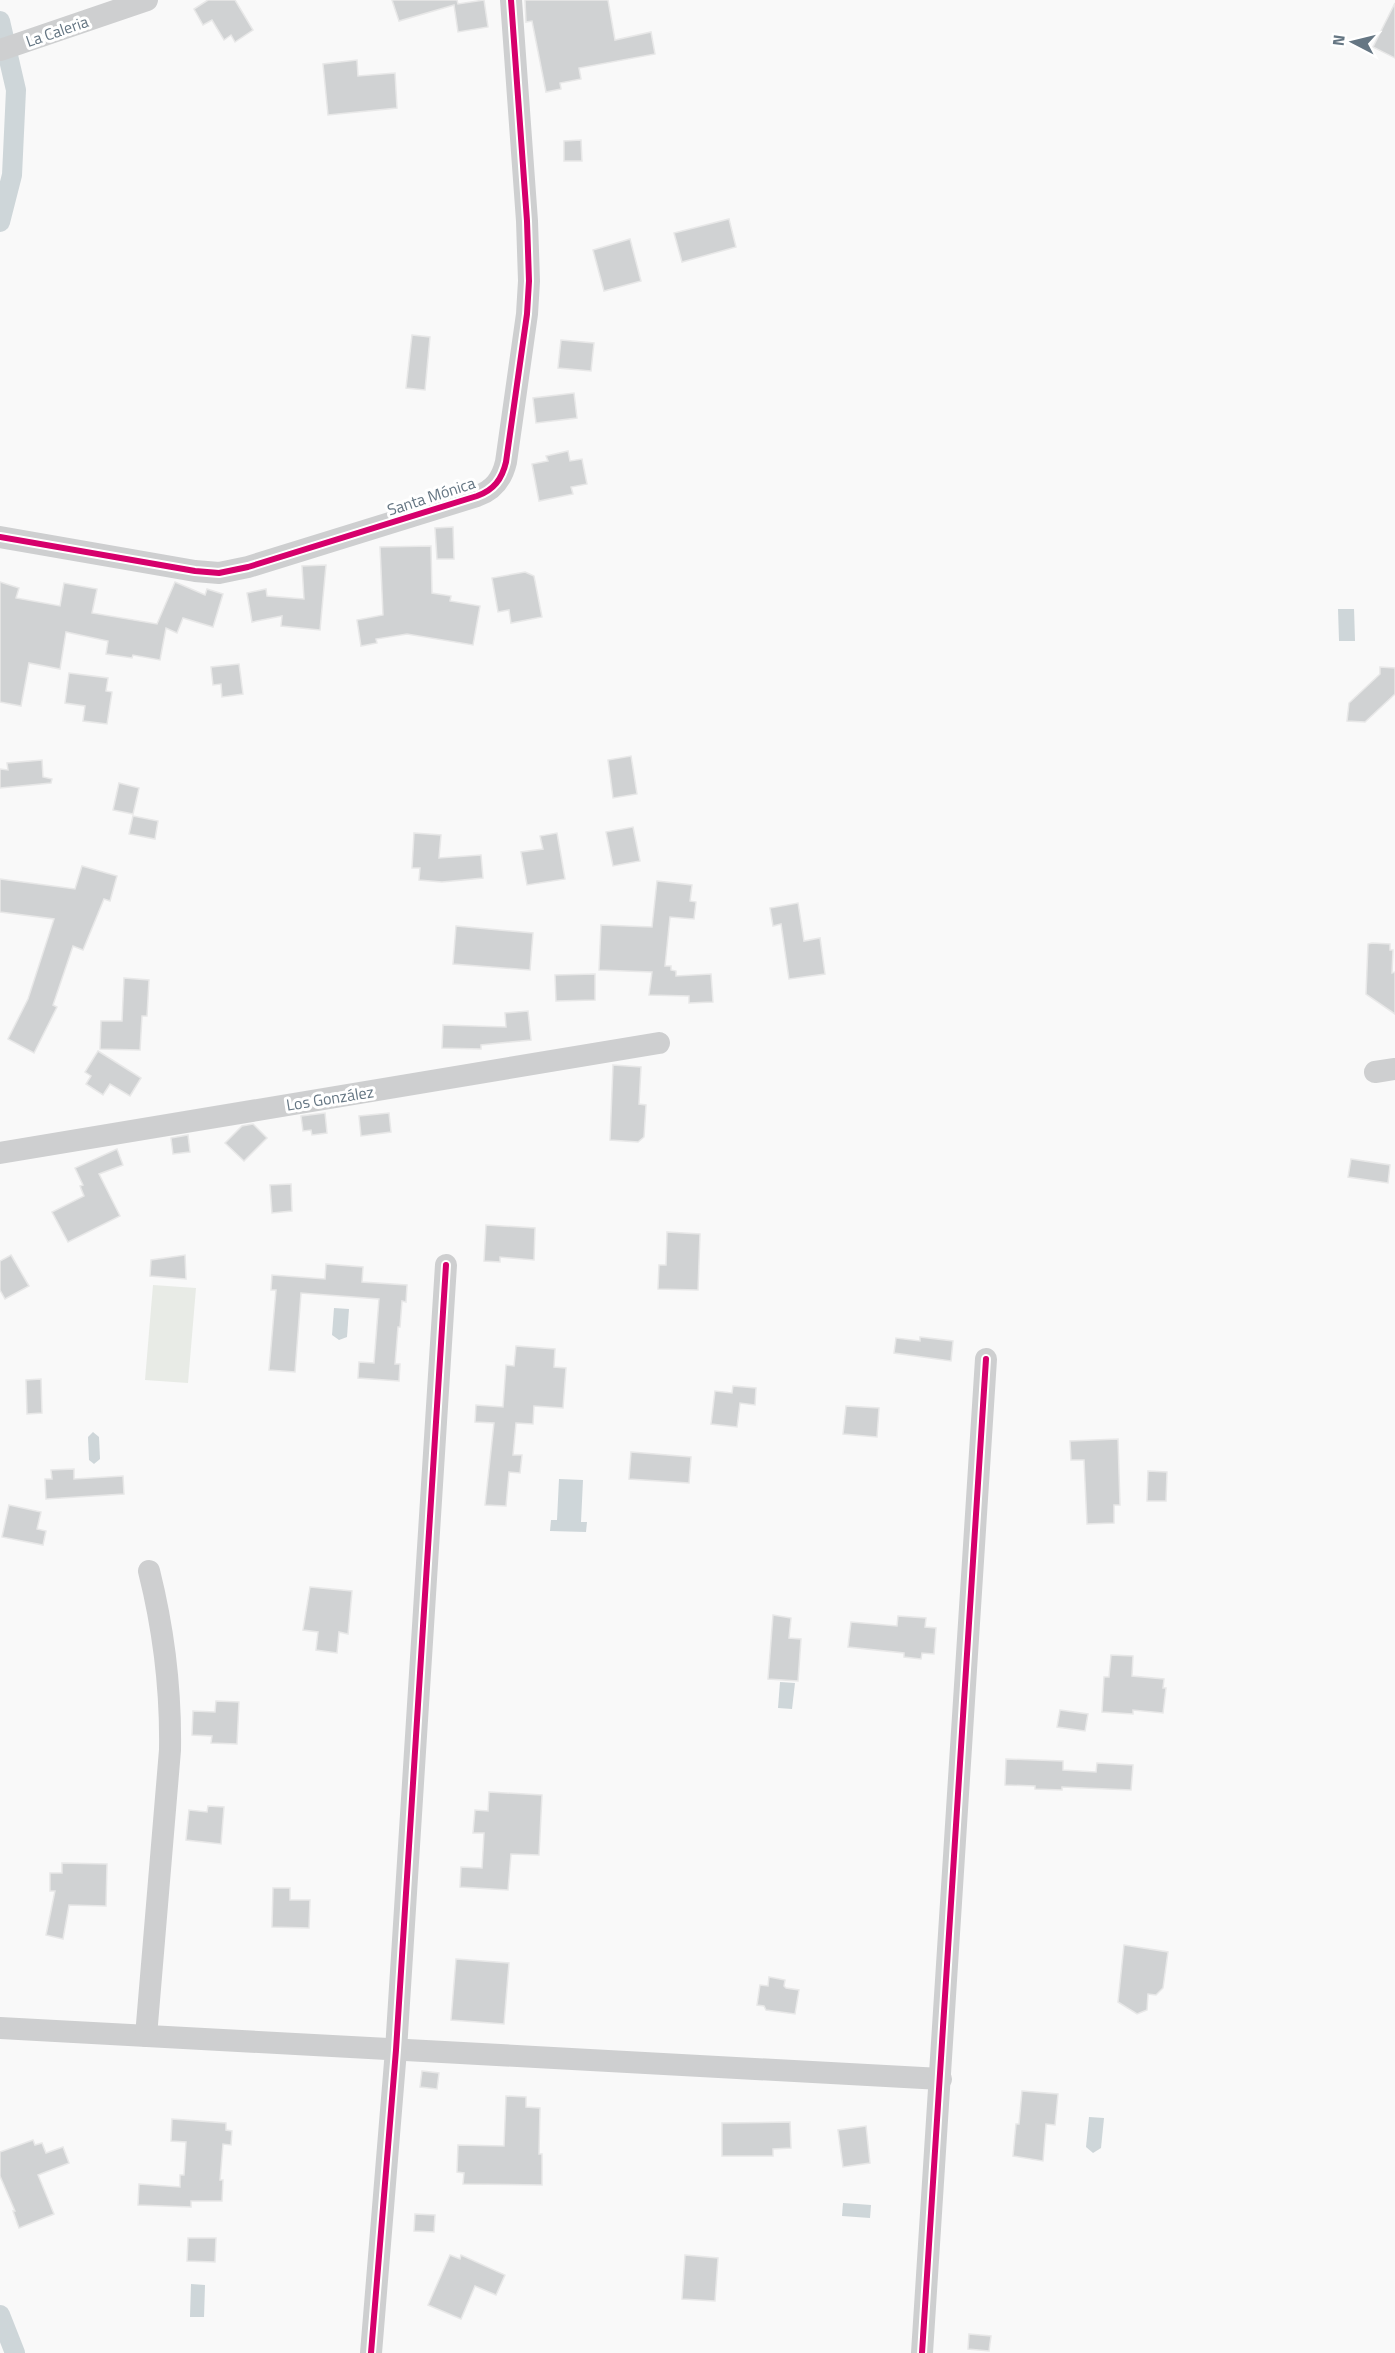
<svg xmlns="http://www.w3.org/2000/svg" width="1395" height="2353" viewBox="0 0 1395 2353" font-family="'Titillium Web',sans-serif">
	<rect width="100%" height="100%" fill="#f9f9f9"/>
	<path fill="#e8ebe6" d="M153 1285 196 1288 188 1383 145 1380Z"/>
	<g fill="#ced6d9">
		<path d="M1338 609H1354L1355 641H1339Z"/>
		<path d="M334 1308 349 1309 347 1337 339 1340 332 1335Z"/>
		<path d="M93 1432 99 1437 100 1459 94 1464 89 1460 88 1437Z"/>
		<path d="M559 1479 583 1480 581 1522H587L586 1532 550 1531 551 1520H557Z"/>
		<path d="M780 1682 795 1683 792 1709 778 1708Z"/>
		<path d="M1089 2117 1104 2118 1101 2148 1093 2153 1086 2147Z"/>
		<path d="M843 2203 871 2205 870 2218 842 2216Z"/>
		<path d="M191 2284 205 2285 204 2317H190Z"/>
	</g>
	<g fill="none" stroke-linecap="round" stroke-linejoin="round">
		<g stroke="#ced6d9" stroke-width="20">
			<path d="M0 21 16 90 12 175 0 222"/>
			<path d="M0 2315 15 2353"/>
		</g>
	</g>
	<g fill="#d0d2d3" stroke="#e8e8e8" stroke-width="1.5">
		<path d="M208 0H235L253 30 235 42 231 35 224 40 212 20 203 25 194 9Z"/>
		<path d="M392 0H457L458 4 484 0 488 27 458 32 454 5 399 21Z"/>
		<path d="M525 0H608L615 40 651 32 655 54 579 68 581 79 560 83 561 89 546 92 532 21 526 22Z"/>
		<path d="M1395 3V58L1373 47Z"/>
		<path d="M357 60 358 76 395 73 397 108 328 115 323 64Z"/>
		<path d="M581 140 582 161H564V141Z"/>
		<path d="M729 219 736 247 682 262 674 233Z"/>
		<path d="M630 239 641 281 604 291 593 250Z"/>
		<path d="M412 335 430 337 425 390 406 388Z"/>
		<path d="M561 340 594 343 591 371 558 368Z"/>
		<path d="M574 393 577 418 536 423 533 398Z"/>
		<path d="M568 451 570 461 582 459 587 484 571 487 573 494 539 501 532 464 548 461 546 456Z"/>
		<path d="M453 527 454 559H437L435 528Z"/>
		<path d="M431 546 432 593 451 596 450 601 480 606 473 645 407 634 376 639 377 643 361 646 357 620 383 615 380 547Z"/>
		<path d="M326 565 320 630 281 626 282 616 252 622 247 593 266 589 267 596 304 599 302 566Z"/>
		<path d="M525 572 534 576 542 617 511 623 509 610 498 612 492 578Z"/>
		<path d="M0 582 19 588 16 598 60 606 64 583 97 589 92 613 157 624 175 582 205 595 207 589 223 594 213 627 183 618 177 633 166 628 160 660 133 655 132 658 106 654 108 641 66 632 60 669 29 663 21 706 0 702Z"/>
		<path d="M239 664 243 694 222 697 221 684 213 685 211 667Z"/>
		<path d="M1380 667 1395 668V694L1365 722 1347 721 1349 703 1380 674Z"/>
		<path d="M69 673 108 678 106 691 112 692 107 724 83 721 85 706 65 703Z"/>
		<path d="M631 756 637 794 613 798 608 760Z"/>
		<path d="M42 760 43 777 52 779 51 783 0 788V769L8 770 7 763Z"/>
		<path d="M119 783 139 788 133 814 113 810Z"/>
		<path d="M133 816 158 821 155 839 129 834Z"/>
		<path d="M633 827 640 861 613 866 606 832Z"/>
		<path d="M414 833 441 835 439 858 481 855 483 878 442 882 419 880 420 868H412Z"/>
		<path d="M557 833 565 879 527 885 521 852 543 849 540 836Z"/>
		<path d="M82 866 117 876 110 901 104 899 83 950 73 946 53 1005 57 1007 34 1053 8 1039 28 999 54 919 0 912V879L75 889Z"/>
		<path d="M657 881 692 885 690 901 696 902 694 919 670 917 665 966H671V970L676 971V976L711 974 713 1002 689 1003V996L649 995 652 972 599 970 601 925 652 927Z"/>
		<path d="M798 903 804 941 820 938 825 974 789 979 781 924 773 926 770 908Z"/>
		<path d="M456 926 533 933 530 970 453 964Z"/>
		<path d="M1372 943 1390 944V950H1393L1392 973 1395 972V1014L1366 994 1368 944Z"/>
		<path d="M595 974V1000L556 1001 555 975Z"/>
		<path d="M124 978 149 980 147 1016H142L140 1050 100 1049 101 1021H122Z"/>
		<path d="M528 1011 531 1040 481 1045V1049L442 1048 443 1025 506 1027 505 1013Z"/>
		<path d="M98 1051 141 1078 130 1096 110 1084 103 1095 86 1084 91 1076 85 1072Z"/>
		<path d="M613 1065 641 1067 639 1104 646 1105 644 1137 638 1142 610 1140Z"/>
		<path d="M325 1113 327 1133 312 1135 311 1130 303 1131 301 1116Z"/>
		<path d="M389 1113 391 1132 361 1136 359 1116Z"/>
		<path d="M253 1124 267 1138 244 1161 225 1143 242 1126Z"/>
		<path d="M188 1135 190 1152 173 1154 171 1138Z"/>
		<path d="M117 1149 123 1165 99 1174 120 1216 68 1242 52 1212 84 1196 80 1186 83 1185 75 1168Z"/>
		<path d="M1351 1159 1390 1165 1388 1183 1348 1177Z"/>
		<path d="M291 1184 292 1211 272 1213 270 1185Z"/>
		<path d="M486 1225 535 1228 534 1260 500 1257V1262L484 1261Z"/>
		<path d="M667 1232 700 1234 698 1290 658 1289 659 1265H666Z"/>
		<path d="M11 1255 29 1286 5 1299 0 1290V1261Z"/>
		<path d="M185 1255 186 1279 150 1276 151 1260Z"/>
		<path d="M326 1264 363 1267 362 1282 407 1285 406 1302 402 1301 400 1327H398L395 1364H400L399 1381 358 1378 359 1362 374 1363 379 1299 301 1293 295 1372 269 1370 276 1290H271L272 1275 325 1279Z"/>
		<path d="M920 1337 953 1341 951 1361 894 1353 896 1338 920 1341Z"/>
		<path d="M516 1346 555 1349 554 1367 566 1368 563 1408 534 1406 533 1424 516 1423 513 1455H522L520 1473 509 1472 506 1506 485 1505 494 1423 475 1422 476 1405 503 1407 506 1365 514 1366Z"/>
		<path d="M41 1379 42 1413 27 1414 26 1380Z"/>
		<path d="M733 1386 756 1388 755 1405 740 1403 737 1427 711 1424 715 1391 732 1393Z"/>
		<path d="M846 1406 879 1408 877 1437 843 1434Z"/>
		<path d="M1118 1439 1120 1505H1114V1523L1087 1524 1084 1460H1071L1070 1441Z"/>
		<path d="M631 1452 691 1457 689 1483 629 1479Z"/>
		<path d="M74 1469V1479L123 1476 124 1494 46 1499 45 1479H52L51 1470Z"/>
		<path d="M1148 1471 1167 1472 1166 1501H1147Z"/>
		<path d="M9 1505 41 1512 37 1529 46 1531 43 1545 2 1537Z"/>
		<path d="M310 1587 352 1591 348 1634 339 1632 337 1653 316 1650 318 1632 303 1630Z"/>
		<path d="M773 1615 791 1618 789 1638 801 1639 798 1681 768 1679Z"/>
		<path d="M898 1616 926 1618 925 1627 936 1628 934 1654 922 1653 921 1659 904 1657V1653L848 1647 851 1622 897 1626Z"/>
		<path d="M1111 1655 1133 1656 1132 1676 1164 1679 1163 1688H1166L1163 1713 1133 1710V1714L1102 1712 1104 1677H1109Z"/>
		<path d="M216 1701 239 1702 237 1744 211 1743 212 1736 192 1735 193 1711 215 1712Z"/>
		<path d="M1060 1710 1088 1714 1085 1731 1057 1727Z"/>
		<path d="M1006 1759 1063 1761V1770L1096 1772 1097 1763 1133 1765 1131 1790 1062 1787V1790L1035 1789V1786L1005 1785Z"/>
		<path d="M489 1792 542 1795 539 1855 511 1854 508 1890 460 1887 461 1867 482 1868 484 1833H473L475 1810 488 1811Z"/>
		<path d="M208 1806 224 1807 221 1844 186 1840 189 1810 207 1812Z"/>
		<path d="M62 1863 107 1864 106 1906 69 1905 63 1939 46 1935 55 1891H50V1873H62Z"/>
		<path d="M273 1888H290V1900H310L309 1928 272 1927Z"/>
		<path d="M1124 1945 1168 1952 1163 1988 1156 1995 1148 1994 1147 2010 1137 2014 1118 2002Z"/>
		<path d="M456 1959 509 1963 504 2024 451 2020Z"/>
		<path d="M769 1977 785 1980 784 1986 786 1988 799 1990 795 2014 766 2010 764 2006 757 2005 760 1985 768 1986Z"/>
		<path d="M422 2071 439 2073 437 2089 420 2087Z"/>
		<path d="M1022 2091 1058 2094 1055 2125 1046 2124 1043 2161 1013 2156 1016 2124H1019Z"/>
		<path d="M506 2096 526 2097V2107L540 2108 539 2154H542V2185L463 2184 464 2173 457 2172 458 2145 504 2146Z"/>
		<path d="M172 2119 226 2123V2130L232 2131 231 2145 223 2144 220 2180H223L222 2201H191V2207L138 2205 139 2184 180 2187V2175H184L186 2142 171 2141Z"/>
		<path d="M790 2122 791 2148 773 2149V2156H722V2123Z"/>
		<path d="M866 2126 870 2163 843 2167 838 2130Z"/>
		<path d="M33 2140 35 2145 42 2143 46 2153 63 2147 69 2163 38 2175 54 2214 19 2228 13 2211H15L0 2176V2152Z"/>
		<path d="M415 2214 435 2215 434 2232 414 2231Z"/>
		<path d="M188 2238H216L215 2262 187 2261Z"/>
		<path d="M450 2255 460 2259 461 2255 505 2275 496 2295 475 2286 461 2319 428 2305Z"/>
		<path d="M685 2255 718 2258 715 2301 682 2299Z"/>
		<path d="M969 2334 991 2336 989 2351 968 2349Z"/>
	</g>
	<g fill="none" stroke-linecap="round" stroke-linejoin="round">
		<g stroke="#cecfd0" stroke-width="22">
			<path d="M0 50 147 0"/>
			<path d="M0 537 195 571 219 573 248 567 477 496C494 490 502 479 506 462L527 314 529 281 527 221 511 0"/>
			<path d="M1375 1072 1395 1069"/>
			<path d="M0 1153 659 1043"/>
			<path d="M0 2028 941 2079"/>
			<path d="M146 2036 170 1750C171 1689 164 1631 149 1571"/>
			<path d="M371 2353 396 2050 446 1265"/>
			<path d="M922 2353 986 1359"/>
		</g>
		<defs>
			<g id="cycleway">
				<path d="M0 537 195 571 219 573 248 567 477 496C494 490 502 479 506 462L527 314 529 281 527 221 511 0"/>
				<path d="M371 2353 396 2050 446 1265"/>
				<path d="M922 2353 986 1359"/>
			</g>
		</defs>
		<use href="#cycleway" stroke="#fff" stroke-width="10"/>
		<use href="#cycleway" stroke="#d6006c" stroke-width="6"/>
	</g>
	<g text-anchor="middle" stroke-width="6" stroke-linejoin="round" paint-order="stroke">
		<g font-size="16" fill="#657683" stroke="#fff">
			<text transform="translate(57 31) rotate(-19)" y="6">La Caleria</text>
			<text transform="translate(431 496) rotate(-18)" y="6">Santa Mónica</text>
			<text transform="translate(330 1098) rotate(-9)" y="6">Los González</text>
		</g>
	</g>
	<g transform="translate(1353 42) rotate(277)" stroke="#ffffff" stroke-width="4.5" paint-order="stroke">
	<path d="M0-4.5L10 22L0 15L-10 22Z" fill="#657683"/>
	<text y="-9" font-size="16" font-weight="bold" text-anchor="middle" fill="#657683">N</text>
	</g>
</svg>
